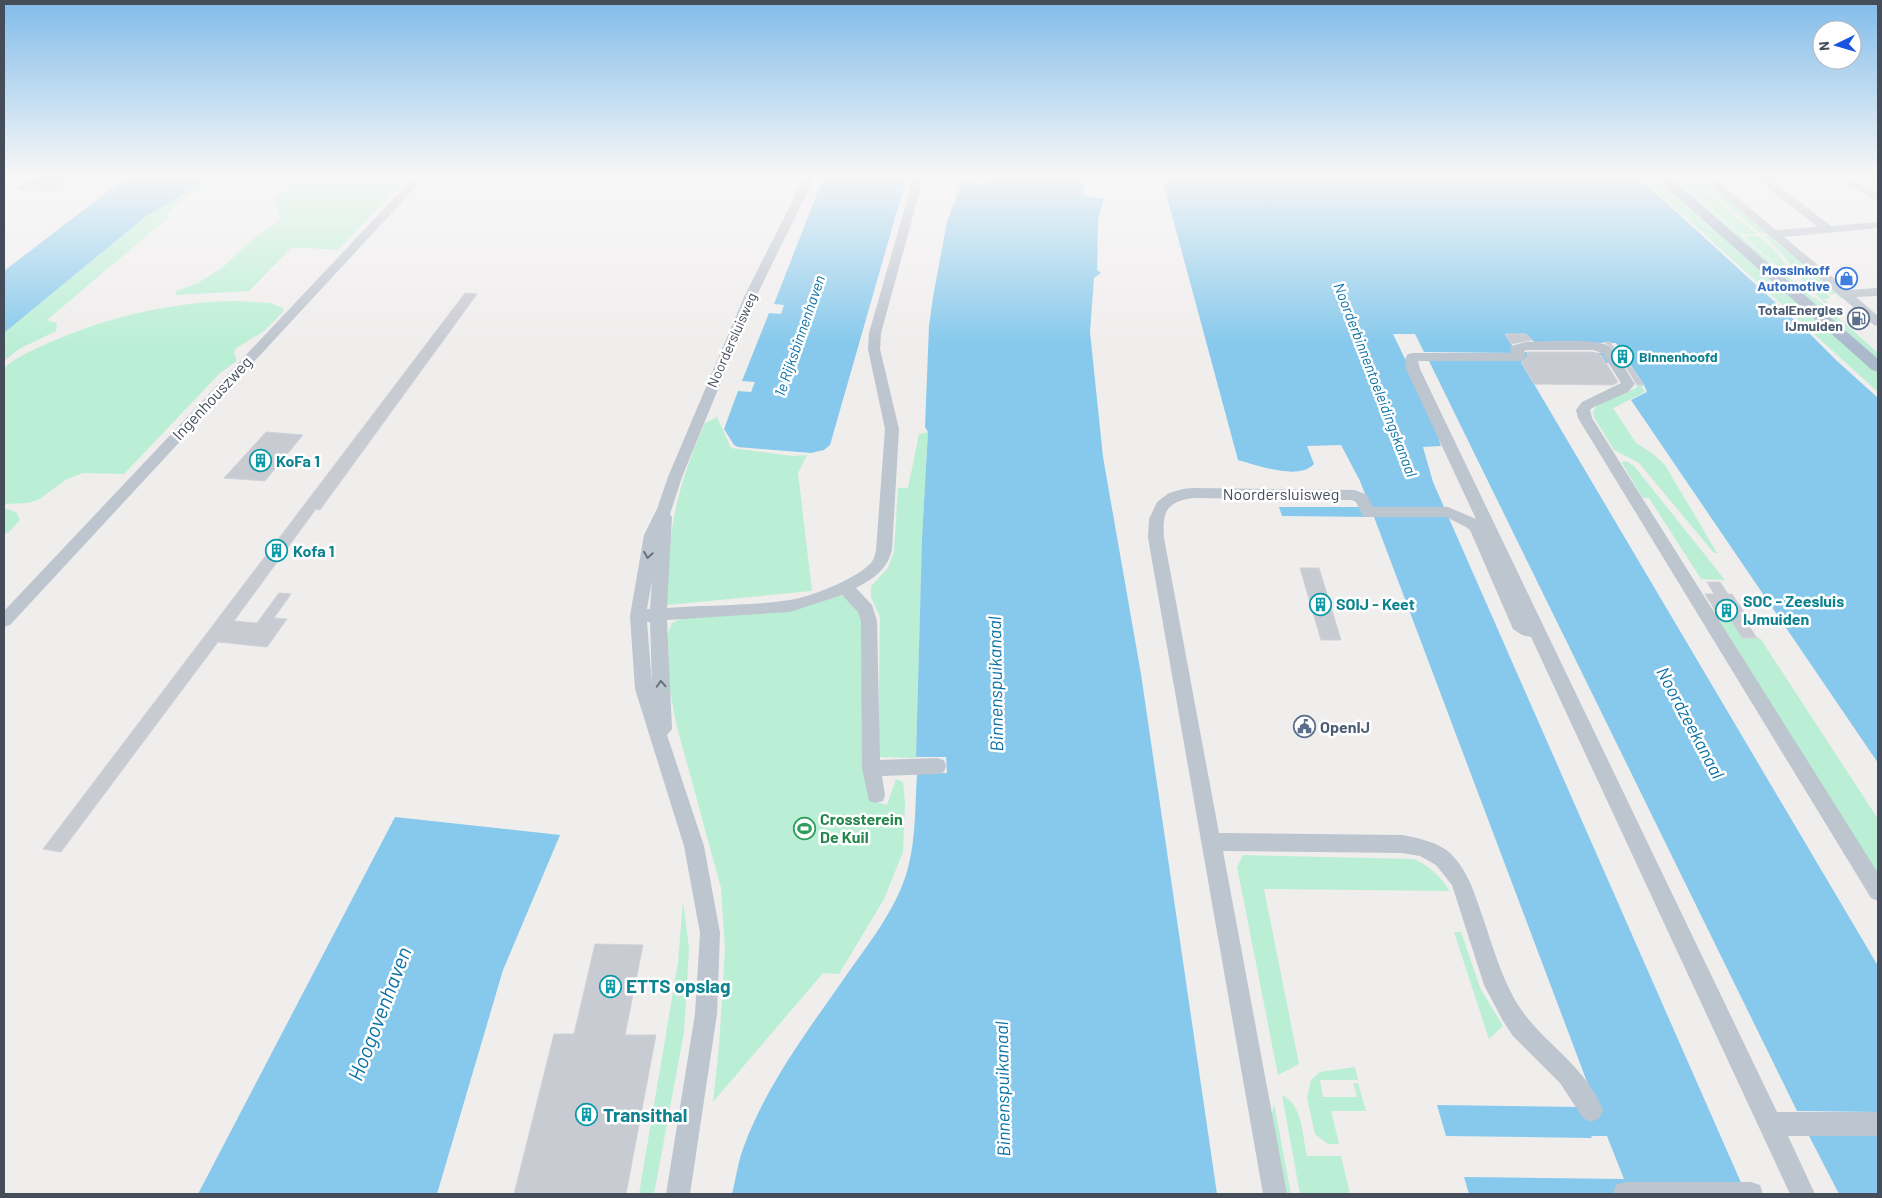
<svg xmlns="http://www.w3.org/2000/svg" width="1882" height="1198" viewBox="0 0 1882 1198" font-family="Barlow,sans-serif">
	<rect width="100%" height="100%" fill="#f0eded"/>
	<g fill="#baefd5">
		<path d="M208 176H218L198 193 193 192 165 215 170 216 47 320 57 323 56 331 19 349 4 361V333L145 217 198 185Z"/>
		<path d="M296 176H347L404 181 338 250 292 247 249 291 176 295V291L198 283 223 267 254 238 281 220 274 200Z"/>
		<path d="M1640 176H1656L1878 372V392Z"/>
		<path d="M1664 176H1671L1855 334 1813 297H1815L1878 353V363Z"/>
		<path d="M1674 176H1689L1758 235 1740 234Z"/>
		<path d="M1693 176H1699L1769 234 1759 233Z"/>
		<path d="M1770 235 1774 240 1844 298H1840L1836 294H1827L1830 298 1824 299 1829 304H1826L1804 283 1782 254 1764 236Z"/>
		<path d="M1749 236H1759L1776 251 1789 270H1782L1745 238Z"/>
		<path d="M236 301 270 303 283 308 284 311 264 331 236 348 234 352 237 361 220 373 124 474 83 473 67 479 38 500 27 503 6 504 4 507V368C19 355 39 347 58 339 115 315 174 302 236 301Z"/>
		<path d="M1638 385H1641L1645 392 1613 408 1636 443 1652 453 1665 465 1717 553H1714L1639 463 1614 450 1594 417 1593 411 1598 405 1636 388Z"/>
		<path d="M717 417 731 448 793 456 807 455 798 473 812 591 667 605C667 534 676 488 705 423Z"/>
		<path d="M928 432 922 538 916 758 878 757 880 617 871 597V586L888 568 894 552 898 488H908L919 434Z"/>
		<path d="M1623 461 1628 462 1634 466 1725 580 1701 579 1649 498H1643L1622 463Z"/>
		<path d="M4 508 16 512 20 520 8 533H4Z"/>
		<path d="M844 595 862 610 871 801 887 805 896 779 903 782 905 803 903 852 884 899 839 974 823 973 713 1102 719 1047 725 949 721 888 676 723 669 684 668 633 672 623 683 618Z"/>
		<path d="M1712 608H1716L1719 612H1727L1742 637 1760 638 1878 819V878Z"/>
		<path d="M1243 855 1414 859C1431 867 1440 876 1450 891L1264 889 1299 1064 1278 1075 1237 867Z"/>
		<path d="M683 901 689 948 684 1032 654 1194H639L678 962Z"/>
		<path d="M1454 932H1461L1481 990 1503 1026 1489 1039Z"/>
		<path d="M1355 1067 1358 1080H1320L1323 1097H1357L1353 1083H1358L1366 1111H1331L1339 1144H1328L1315 1134 1307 1098 1311 1080 1320 1072Z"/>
		<path d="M1282 1095C1303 1105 1302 1135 1307 1156H1341L1350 1194H1300Z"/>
		<path d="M1274 1104 1291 1194H1279L1268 1133Z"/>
	</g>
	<g fill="#87c9ec">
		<path d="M128 176H208L198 185 145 217 4 333V271Z"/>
		<path d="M824 176H907L830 445 824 450 811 453 738 447 734 445 724 429 738 391 751 392 755 382 742 381 769 313 781 314 784 305 774 304Z"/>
		<path d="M988 176H1088L1082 196 1104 199 1098 220 1097 270 1101 273 1094 278 1090 332 1103 457 1141 674 1217 1194H732C736 1179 738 1161 744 1146 766 1087 805 1034 841 983 865 948 897 910 908 868 916 838 915 805 917 774L947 773 946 757H916L922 538 928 432 925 427 929 326 933 297 947 222 962 181 985 183Z"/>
		<path d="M1159 176H1637L1811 335 1836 360 1878 398V763L1631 400 1647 392 1644 385 1616 343 1534 342 1526 334H1505L1516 352 1618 353 1624 363 1521 362 1878 966V1112L1797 1111 1428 359 1520 360 1516 353 1424 352 1415 334H1393L1444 440H1439L1441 446 1423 447 1433 482 1746 1194H1469L1464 1177 1624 1179 1607 1136H1591L1592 1138 1446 1136 1437 1105 1580 1107 1598 1111 1374 517 1282 516 1279 507H1370L1360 481 1341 445 1307 446 1314 464C1298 481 1257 465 1238 460L1163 182Z"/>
		<path d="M395 817 560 835 503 970 437 1194H198Z"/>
		<path d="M1808 1134 1878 1136V1194H1839Z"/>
	</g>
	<g fill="#c9cbd3" stroke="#d1d2d9">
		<path d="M35 176H82L58 191 17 189Z"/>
		<path d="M465 293 477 294 320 510 316 509 234 621 257 623 279 593 291 594 274 618 287 619 267 647 218 642 61 852 43 849Z"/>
		<path d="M1505 334H1526L1532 340 1511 344Z"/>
		<path d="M1604 342H1610L1616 351H1620L1644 385H1637L1616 351Z"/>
		<path d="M1527 352H1593L1601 355 1618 382 1613 385 1534 384 1521 362 1528 356Z"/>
		<path d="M266 432 303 435 265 481 224 478Z"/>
		<path d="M1300 568H1319L1341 640H1321Z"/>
		<path d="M1707 582H1720L1728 594H1732L1744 612H1740L1757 638H1742L1726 612H1716L1705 594H1714Z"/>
		<path d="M595 944 643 945 625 1035H656L626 1194H514L554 1034H574Z"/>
	</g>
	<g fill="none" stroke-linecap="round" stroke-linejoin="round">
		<g fill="#bdc5cf" fill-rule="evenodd">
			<path d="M415 176H426L10 625 4 627V611Z"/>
			<path d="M805 176H815L756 297 682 477 670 514 672 517 667 608C706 605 751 606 790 600 811 597 855 579 870 564 874 560 875 555 876 550L885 429 868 349 869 333 914 176H924L881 333 880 349 899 429 892 550C887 570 873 579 856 588L872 605 877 621 880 760 937 758 944 760 946 766 944 772 937 774 882 776 885 795 883 801 876 803 869 801 862 768 861 621 858 612 842 595 790 612 667 620 672 729 667 735 704 846 720 933 717 1014 690 1194H666L695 1014 700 933 684 846 635 689 630 616 644 535 657 509 668 477 744 297ZM652 581 650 609H647ZM647 622H650L652 684Z"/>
			<path d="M1700 176H1711L1776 230 1818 227 1761 183 1760 176H1791L1786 179 1771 180 1831 226 1878 222V228L1784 237 1848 290 1878 288V296L1856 297 1878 316V326L1874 325Z"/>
			<path d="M1833 176H1846L1878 194V201Z"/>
			<path d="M1526 342C1543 342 1600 337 1611 348 1621 358 1627 373 1635 384L1628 392 1592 408 1590 410 1592 418 1878 873V901L1871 898 1578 418 1576 410 1582 402 1621 383 1602 353 1593 350H1527L1524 351 1526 355 1523 360 1518 361H1418L1420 369 1777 1112H1878V1136H1788L1815 1194H1790L1531 637 1522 635 1513 629 1470 530 1466 527 1446 517H1368L1363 516 1356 502 1352 500 1193 498C1166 502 1162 512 1164 538L1219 833 1402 835C1418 838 1439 842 1451 854 1468 871 1474 892 1482 915 1492 944 1500 973 1515 1000 1540 1043 1582 1060 1603 1110L1599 1118 1591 1122 1583 1118 1560 1083 1513 1036 1503 1021 1484 985 1452 885 1436 865 1420 856 1402 853 1223 851 1287 1194H1263L1148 538 1149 519 1157 502 1169 493 1183 489 1193 488 1355 490 1367 495 1373 507H1448L1476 519 1406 369 1405 359 1408 354 1413 353H1512L1510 349 1511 346Z"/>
			<path d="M1625 1182H1751L1760 1185 1763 1194H1613L1616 1185Z"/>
		</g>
		<path fill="#acb8cc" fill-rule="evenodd" d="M1654 176H1668L1878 359V372L1872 370Z"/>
	</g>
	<defs><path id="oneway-chevron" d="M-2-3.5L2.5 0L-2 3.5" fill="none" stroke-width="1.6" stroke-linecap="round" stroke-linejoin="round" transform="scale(1.25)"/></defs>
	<g stroke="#69717d">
		<use href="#oneway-chevron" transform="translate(648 555) rotate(99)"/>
		<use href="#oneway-chevron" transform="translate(661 684) rotate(-93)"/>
	</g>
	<linearGradient id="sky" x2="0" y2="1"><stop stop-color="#81bcea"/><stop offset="0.51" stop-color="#f8f7f7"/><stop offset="1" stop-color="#f8f7f7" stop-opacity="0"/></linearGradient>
	<rect width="1882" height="344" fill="url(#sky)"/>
	<defs>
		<symbol id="shop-ring" viewBox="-11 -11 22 22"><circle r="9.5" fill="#fff" stroke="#3f7fe0" stroke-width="1.5"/><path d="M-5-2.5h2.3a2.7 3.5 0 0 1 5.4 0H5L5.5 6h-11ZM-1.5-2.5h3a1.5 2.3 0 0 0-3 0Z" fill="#3f7fe0"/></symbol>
		<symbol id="fuel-ring" viewBox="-11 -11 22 22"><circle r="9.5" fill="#fff" stroke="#5c6f8a" stroke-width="1.5"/><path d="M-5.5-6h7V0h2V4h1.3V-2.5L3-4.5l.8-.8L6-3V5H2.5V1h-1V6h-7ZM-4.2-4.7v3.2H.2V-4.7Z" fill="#5c6f8a"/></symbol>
		<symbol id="building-ring" viewBox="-11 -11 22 22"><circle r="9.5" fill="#fff" stroke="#0f9aa8" stroke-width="1.5"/><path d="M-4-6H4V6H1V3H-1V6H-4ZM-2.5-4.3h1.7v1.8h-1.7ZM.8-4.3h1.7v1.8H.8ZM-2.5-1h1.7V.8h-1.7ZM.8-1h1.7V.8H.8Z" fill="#0f9aa8"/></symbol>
		<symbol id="civic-ring" viewBox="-11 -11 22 22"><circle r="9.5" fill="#fff" stroke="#5c6f8a" stroke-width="1.5"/><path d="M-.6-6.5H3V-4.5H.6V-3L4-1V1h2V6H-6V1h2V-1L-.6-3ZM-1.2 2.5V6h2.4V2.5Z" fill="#5c6f8a"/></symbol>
		<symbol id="stadium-ring" viewBox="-11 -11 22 22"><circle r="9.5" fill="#fff" stroke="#2e9e5b" stroke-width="1.5"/><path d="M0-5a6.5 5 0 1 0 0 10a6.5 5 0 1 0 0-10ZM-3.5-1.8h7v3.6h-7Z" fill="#2e9e5b"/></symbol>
	</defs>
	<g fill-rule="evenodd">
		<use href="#shop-ring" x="1834" y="266" width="25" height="25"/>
		<use href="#fuel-ring" x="1846" y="306" width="25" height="25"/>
		<use href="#building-ring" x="1610" y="344" width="25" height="25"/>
		<use href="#building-ring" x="248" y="448" width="25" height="25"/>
		<use href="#building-ring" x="264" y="538" width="25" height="25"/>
		<use href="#building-ring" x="1308" y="592" width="25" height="25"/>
		<use href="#building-ring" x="1714" y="598" width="25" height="25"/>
		<use href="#civic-ring" x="1292" y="714" width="25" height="25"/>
		<use href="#stadium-ring" x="792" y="816" width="25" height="25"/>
		<use href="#building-ring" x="598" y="974" width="25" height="25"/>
		<use href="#building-ring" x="574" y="1102" width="25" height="25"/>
	</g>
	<g text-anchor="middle" stroke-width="5" stroke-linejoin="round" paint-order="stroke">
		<g font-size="14" font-weight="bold" fill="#366cbe" stroke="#fff" text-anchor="end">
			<text x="1830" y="275">Mossinkoff<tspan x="1830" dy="16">Automotive</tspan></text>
		</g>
		<g font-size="14" font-weight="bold" fill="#4e5e75" stroke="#fff" text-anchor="end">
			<text x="1843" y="315">TotalEnergies<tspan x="1843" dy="16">IJmuiden</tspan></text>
		</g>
		<g font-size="14" fill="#454d5a" stroke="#fff">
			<text transform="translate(732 340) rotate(-66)" y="5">Noordersluisweg</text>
		</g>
		<g font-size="14" font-weight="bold" fill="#0d838f" stroke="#fff" text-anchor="start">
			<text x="1639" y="362">Binnenhoofd</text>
		</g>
		<g font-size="15" font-style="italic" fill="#0b72a7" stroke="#fff">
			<text transform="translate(800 336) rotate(-71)" y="5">1e Rijksbinnenhaven</text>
			<text transform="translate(1375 380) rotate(69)" y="5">Noorderbinnentoeleidingskanaal</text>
		</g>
		<g font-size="16" fill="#454d5a" stroke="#fff">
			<text transform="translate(212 398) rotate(-47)" y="6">Ingenhouszweg</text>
			<text x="1281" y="500">Noordersluisweg</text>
		</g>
		<g font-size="16" font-weight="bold" fill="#0d838f" stroke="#fff" text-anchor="start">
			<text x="276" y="467">KoFa 1</text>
			<text x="293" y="557">Kofa 1</text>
			<text x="1743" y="607">SOC - Zeesluis<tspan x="1743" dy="18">IJmuiden</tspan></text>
			<text x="1336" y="610">SOIJ - Keet</text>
		</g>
		<g font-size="16" font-weight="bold" fill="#4e5e75" stroke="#fff" text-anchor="start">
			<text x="1320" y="733">OpenIJ</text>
		</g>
		<g font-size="16" font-weight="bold" fill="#27864d" stroke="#fff" text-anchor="start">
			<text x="820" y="825">Crossterein<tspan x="820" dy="18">De Kuil</tspan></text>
		</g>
		<g font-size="18" font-style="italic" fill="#0b72a7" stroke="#fff">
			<text transform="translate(996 684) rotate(-91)" y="6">Binnenspuikanaal</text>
			<text transform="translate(1690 723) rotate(62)" y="6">Noordzeekanaal</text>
			<text transform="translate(1003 1089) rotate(-91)" y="6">Binnenspuikanaal</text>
		</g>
		<g font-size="19" font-weight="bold" fill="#0d838f" stroke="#fff" text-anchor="start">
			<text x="626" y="993">ETTS opslag</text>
			<text x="603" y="1122">Transithal</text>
		</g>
		<g font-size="21" font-style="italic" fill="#0b72a7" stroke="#fff">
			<text transform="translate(380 1014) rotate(-69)" y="7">Hoogovenhaven</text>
		</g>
	</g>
	<rect width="1882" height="1198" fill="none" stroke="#454d5a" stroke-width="10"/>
	<g transform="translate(1837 45) rotate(265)"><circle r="24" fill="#ffffff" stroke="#b5b8bd"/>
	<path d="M0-4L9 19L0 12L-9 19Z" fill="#1854df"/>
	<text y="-8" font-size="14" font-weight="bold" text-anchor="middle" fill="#454d5a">N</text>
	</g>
</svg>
